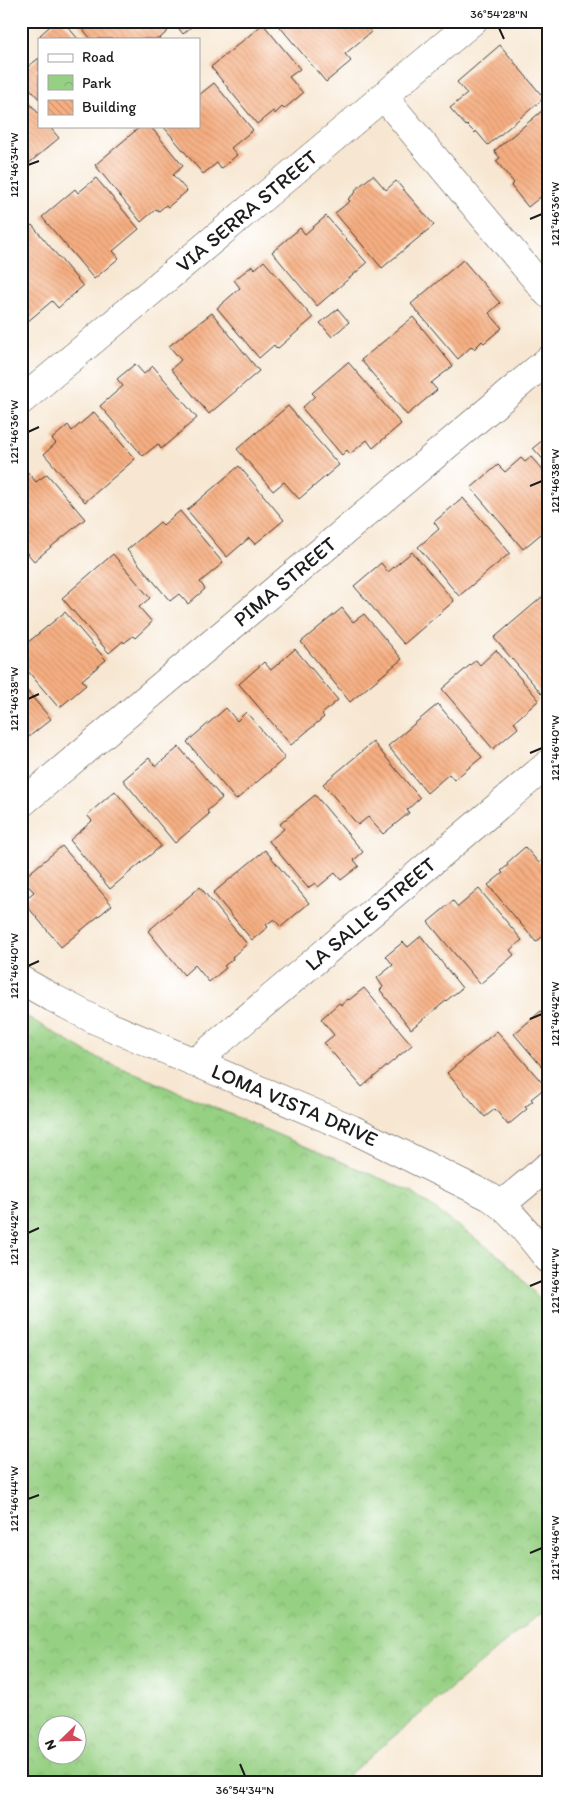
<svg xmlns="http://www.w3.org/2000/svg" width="569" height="1803" viewBox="0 0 569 1803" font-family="Itim,sans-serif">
	<defs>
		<pattern id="park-crowns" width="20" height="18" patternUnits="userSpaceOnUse" patternTransform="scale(1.25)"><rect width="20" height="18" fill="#96d083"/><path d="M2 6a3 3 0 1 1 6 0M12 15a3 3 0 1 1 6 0" fill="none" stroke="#81b271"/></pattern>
		<pattern id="building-back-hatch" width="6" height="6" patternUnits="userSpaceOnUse" patternTransform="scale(1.25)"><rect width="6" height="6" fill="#f6ae81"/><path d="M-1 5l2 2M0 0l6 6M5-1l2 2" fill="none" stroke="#d2956f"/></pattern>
	</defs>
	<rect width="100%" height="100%" fill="#fff"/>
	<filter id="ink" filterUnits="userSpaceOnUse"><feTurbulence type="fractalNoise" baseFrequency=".02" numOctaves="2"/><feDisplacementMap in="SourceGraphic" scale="10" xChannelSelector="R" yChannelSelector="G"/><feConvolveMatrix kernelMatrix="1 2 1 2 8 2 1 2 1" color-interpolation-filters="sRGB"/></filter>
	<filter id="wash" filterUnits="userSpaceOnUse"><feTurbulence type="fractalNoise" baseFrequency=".0096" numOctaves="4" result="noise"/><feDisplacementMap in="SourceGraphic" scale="20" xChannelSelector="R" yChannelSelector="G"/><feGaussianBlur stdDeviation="1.12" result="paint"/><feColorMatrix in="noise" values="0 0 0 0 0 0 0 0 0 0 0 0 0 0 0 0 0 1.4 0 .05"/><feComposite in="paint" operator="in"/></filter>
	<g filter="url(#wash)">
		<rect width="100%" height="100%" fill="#f7e7d2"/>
		<path fill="url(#park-crowns)" stroke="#597650" fill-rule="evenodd" d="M21 1013 91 1055 410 1191 506 1261 548 1308V1606L340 1782H21ZM48 1726H78V1756H48Z"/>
		<g id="blocks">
			<g fill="url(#building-back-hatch)">
				<path d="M56 21H63L78 39H43L40 35Z"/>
				<path d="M76 21H160L168 31 159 39H91Z"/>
				<path d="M173 21H198L183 34Z"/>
				<path d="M275 21H362L371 32 345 54 351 61 326 82Z"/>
				<path d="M263 24 300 69 289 77 303 93 284 109 282 107 275 114 273 111 257 124 211 67Z"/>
				<path d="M500 45 544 98 488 145 476 131 475 133 467 125 466 126 450 108 467 94 457 82Z"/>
				<path d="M39 58V99L21 78V72Z"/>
				<path d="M214 83 253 130 231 148 237 155 221 169 217 163 203 174 163 126H199V95Z"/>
				<path d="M21 93 39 114V126H49L59 138 21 170Z"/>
				<path d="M543 110 548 116V191L528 207 511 186 514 183 496 161 500 158 494 151Z"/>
				<path d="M141 126H150L183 166 173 175 187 191 168 207 166 205 159 211 156 209 141 222 95 165Z"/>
				<path d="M373 175 386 190 396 181 434 225 382 268 335 213 350 201 348 199 356 192 355 190Z"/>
				<path d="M96 178 139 229 113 251 119 258 94 279 42 217 75 189 78 193Z"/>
				<path d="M326 216 367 263 317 306 272 252 300 228 305 234Z"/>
				<path d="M32 225 83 286 58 308 52 301 27 322 21 316V233Z"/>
				<path d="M463 260 500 303 489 313 502 328 484 343 482 341 474 349 472 346 458 359 411 304Z"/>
				<path d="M264 261 313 318 277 349 274 345 259 358 217 308 240 288 234 280 252 266 255 269Z"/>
				<path d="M338 309 349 322 332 337 320 323Z"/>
				<path d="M212 313 259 371 209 414 171 369 181 360 169 346Z"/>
				<path d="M413 317 453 366 431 383 437 390 407 415 361 360Z"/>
				<path d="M348 362 401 424 373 448 367 440 350 454 347 450 342 455 302 408 315 396 312 393Z"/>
				<path d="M135 364 144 374 153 366 197 418 161 449 158 444 143 456 100 406 123 386 117 379Z"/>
				<path d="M288 406 339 465 299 499 284 482 273 491 237 449Z"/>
				<path d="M94 412 135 459 85 502 44 454 56 443 52 439 68 425 72 431Z"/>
				<path d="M548 436V465L533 448Z"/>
				<path d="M531 457 548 476V528L523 549 471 488 498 465 505 472 521 458 525 462Z"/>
				<path d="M239 466 284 520 255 544 249 538 227 557 187 510Z"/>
				<path d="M24 468 36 482 47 474 85 519 34 561 21 546V470Z"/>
				<path d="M463 498 510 553 459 596 418 547 439 529 434 522Z"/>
				<path d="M180 511 223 563 200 582 205 589 188 604 179 594 170 601 127 550 160 522 163 525Z"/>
				<path d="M412 552 454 601 404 644 354 586 381 563 388 572Z"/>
				<path d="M113 554 150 598 139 607 152 622 135 638 133 636 124 643 123 641 109 653 62 598Z"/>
				<path d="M548 592V689L542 694 494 638Z"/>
				<path d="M342 608 353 622 364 614 402 659 350 702 301 642Z"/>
				<path d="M65 612 106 660 82 680 86 685 59 708 21 663V648Z"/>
				<path d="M295 649 338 700 322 714 324 717 291 745 239 684 264 662 271 670Z"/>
				<path d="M496 650 539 700 514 722 518 728 493 749 442 689 476 660 480 665Z"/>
				<path d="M21 684 51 719 25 740 21 736Z"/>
				<path d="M438 704 482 757 454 780 449 774 427 793 388 746Z"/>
				<path d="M226 708 237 721 246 712 285 758 236 800 187 742Z"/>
				<path d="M373 742 420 798 407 810 409 813 383 834 368 817 358 825 323 784Z"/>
				<path d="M179 747 222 798 207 811 209 814 175 843 123 780 149 758 156 766Z"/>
				<path d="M115 791 161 846 110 889 70 840 92 821 87 815Z"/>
				<path d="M315 795 363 852 354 860 359 866 341 880 335 873 318 887 315 883 308 888 269 841 284 829 280 824Z"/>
				<path d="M62 846 112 905 61 947 23 901 34 892 22 879Z"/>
				<path d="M525 847 539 863 548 856V932L536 942 488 885 503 873 501 871 508 865 507 863Z"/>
				<path d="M265 850 309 903 281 927 274 919 266 925 268 927 252 940 213 893Z"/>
				<path d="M200 887 247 944 232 957 233 959 224 966 226 968 209 982 195 965 184 975 148 931Z"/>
				<path d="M479 889 522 940 510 950 514 955 480 984 428 922 453 901 458 907Z"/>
				<path d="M421 936 462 988 411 1029 380 990 383 987 377 978 393 965 386 956 403 942 408 947Z"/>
				<path d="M364 988 412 1045 362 1087 324 1043 334 1035 321 1019 339 1003 341 1005 348 999 349 1000Z"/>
				<path d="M548 1005V1074L514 1034Z"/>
				<path d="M497 1031 546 1087 531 1099 533 1101 525 1107 527 1109 508 1125 495 1109 485 1117 447 1073Z"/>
			</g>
		</g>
	</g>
	<g filter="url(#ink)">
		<use href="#blocks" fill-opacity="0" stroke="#3d3a37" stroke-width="1"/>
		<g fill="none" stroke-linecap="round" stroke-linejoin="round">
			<defs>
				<g id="street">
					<path d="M384 97 548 294"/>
					<path id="s1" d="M21 401 473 21"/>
					<path id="s2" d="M21 804 548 360"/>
					<path id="s3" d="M21 980 53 998 95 1020 352 1129 490 1197C514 1213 530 1237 548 1259"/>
					<path id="s4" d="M194 1063 548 764"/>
					<path d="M501 1205 548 1166"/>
				</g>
			</defs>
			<use href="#street" stroke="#3d3a37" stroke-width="29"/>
			<use href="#street" stroke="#fff" stroke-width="28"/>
		</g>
	</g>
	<path fill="none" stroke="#1c1c1c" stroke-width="2" d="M499 28 504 39M28 165 39 161M530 219 542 214M28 432 39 427M530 486 542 481M28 699 39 694M530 753 542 748M28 966 39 961M530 1019 542 1014M28 1233 39 1228M530 1286 542 1281M28 1499 39 1495M530 1553 542 1548M240 1764 245 1776"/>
	<g text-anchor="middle" stroke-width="4" stroke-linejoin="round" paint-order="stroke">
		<g font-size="21" fill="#1c1c1c" stroke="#fff">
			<text dy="7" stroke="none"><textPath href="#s1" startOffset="295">VIA SERRA STREET</textPath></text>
			<text dy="7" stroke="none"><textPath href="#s2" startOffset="345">PIMA STREET</textPath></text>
			<text dy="7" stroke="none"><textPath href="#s4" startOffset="231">LA SALLE STREET</textPath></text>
			<text dy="7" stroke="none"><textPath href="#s3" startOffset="301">LOMA VISTA DRIVE</textPath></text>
		</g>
	</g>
	<rect width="569" height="1803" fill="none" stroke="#fff" stroke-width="55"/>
	<rect x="38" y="38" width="162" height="90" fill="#ffffff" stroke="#a4a4a4"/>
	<rect x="48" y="54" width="25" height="8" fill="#ffffff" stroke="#a4a4a4"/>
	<text x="82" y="62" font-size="15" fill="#1c1c1c">Road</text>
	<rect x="48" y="75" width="25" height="15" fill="url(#park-crowns)" stroke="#a4a4a4"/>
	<text x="82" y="88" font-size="15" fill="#1c1c1c">Park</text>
	<rect x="48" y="100" width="25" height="15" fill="url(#building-back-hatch)" stroke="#a4a4a4"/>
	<text x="82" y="112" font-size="15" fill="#1c1c1c">Building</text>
	<g transform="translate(62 1740) rotate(247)"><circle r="24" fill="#ffffff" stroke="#a4a4a4"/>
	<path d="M0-4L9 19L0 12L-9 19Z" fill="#d1495b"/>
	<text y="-8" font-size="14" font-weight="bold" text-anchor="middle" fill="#1c1c1c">N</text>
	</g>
	<rect x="28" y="28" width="514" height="1748" fill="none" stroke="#1c1c1c" stroke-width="2"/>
	<g font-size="12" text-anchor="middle" fill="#1c1c1c">
		<text x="499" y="18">36°54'28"N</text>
		<text transform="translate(14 165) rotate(-90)" y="4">121°46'34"W</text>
		<text transform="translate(555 214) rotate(-90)" y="4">121°46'36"W</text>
		<text transform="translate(14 432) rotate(-90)" y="4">121°46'36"W</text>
		<text transform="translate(555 481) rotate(-90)" y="4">121°46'38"W</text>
		<text transform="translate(14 699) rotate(-90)" y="4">121°46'38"W</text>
		<text transform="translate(555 748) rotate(-90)" y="4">121°46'40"W</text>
		<text transform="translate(14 966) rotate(-90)" y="4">121°46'40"W</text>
		<text transform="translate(555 1014) rotate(-90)" y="4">121°46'42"W</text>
		<text transform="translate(14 1233) rotate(-90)" y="4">121°46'42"W</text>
		<text transform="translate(555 1281) rotate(-90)" y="4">121°46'44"W</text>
		<text transform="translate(14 1499) rotate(-90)" y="4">121°46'44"W</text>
		<text transform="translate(555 1548) rotate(-90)" y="4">121°46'46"W</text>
		<text x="245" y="1794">36°54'34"N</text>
	</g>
</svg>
